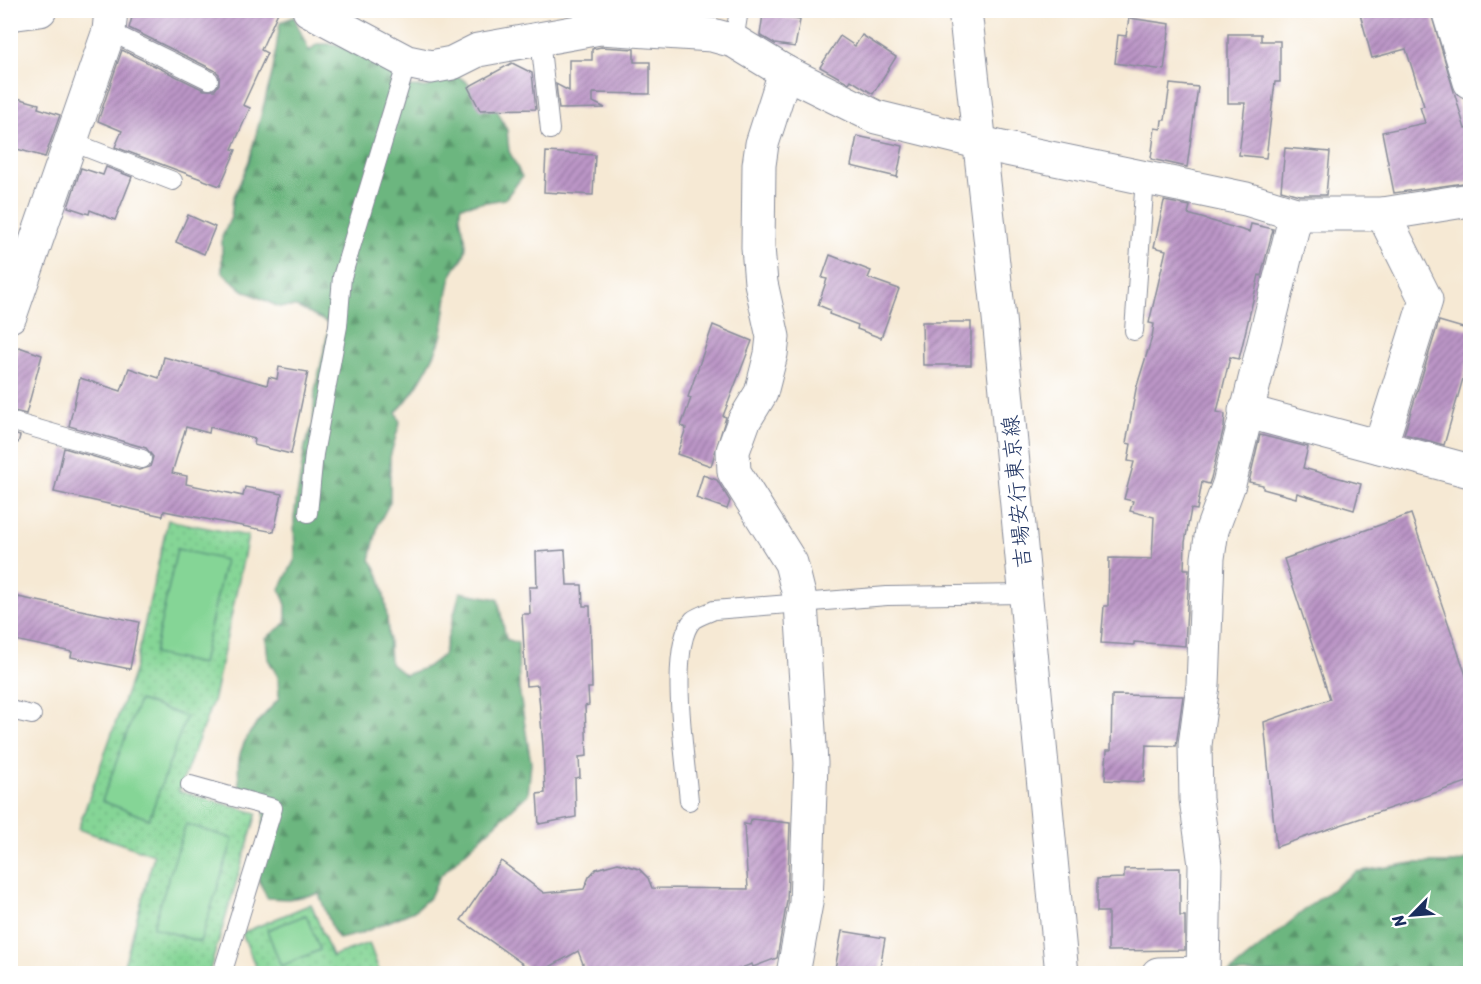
<svg xmlns="http://www.w3.org/2000/svg" width="1481" height="984" viewBox="0 0 1481 984" font-family="Sriracha,'Klee One',sans-serif">
	<defs>
		<pattern id="forest-firs" width="22" height="20" patternUnits="userSpaceOnUse" patternTransform="scale(1.5)"><rect width="22" height="20" fill="#6cb67f"/><path d="M5 1l3.5 6h-7zM16 11l3.5 6h-7z" fill="#58946b"/></pattern>
		<pattern id="park-dots" width="8" height="8" patternUnits="userSpaceOnUse" patternTransform="scale(1.5)"><rect width="8" height="8" fill="#85d596"/><path d="M2 2h.1M6 6h.1" fill="none" stroke="#72b784" stroke-width="1.8" stroke-linecap="round"/></pattern>
		<pattern id="building-hatch" width="6" height="6" patternUnits="userSpaceOnUse" patternTransform="scale(1.5)"><rect width="6" height="6" fill="#bb95c6"/><path d="M-1 1l2-2M0 6l6-6M5 7l2-2" fill="none" stroke="#977aa4"/></pattern>
	</defs>
	<rect width="100%" height="100%" fill="#fff"/>
	<filter id="ink" filterUnits="userSpaceOnUse"><feTurbulence type="fractalNoise" baseFrequency=".0167" numOctaves="2"/><feDisplacementMap in="SourceGraphic" scale="12" xChannelSelector="R" yChannelSelector="G"/><feConvolveMatrix kernelMatrix="1 2 1 2 8 2 1 2 1" color-interpolation-filters="sRGB"/></filter>
	<filter id="wash" filterUnits="userSpaceOnUse"><feTurbulence type="fractalNoise" baseFrequency=".008" numOctaves="4" result="noise"/><feDisplacementMap in="SourceGraphic" scale="24" xChannelSelector="R" yChannelSelector="G"/><feGaussianBlur stdDeviation="1.35" result="paint"/><feColorMatrix in="noise" values="0 0 0 0 0 0 0 0 0 0 0 0 0 0 0 0 0 1.4 0 .05"/><feComposite in="paint" operator="in"/></filter>
	<g filter="url(#wash)">
		<rect width="100%" height="100%" fill="#f6e9d4"/>
		<g fill="url(#forest-firs)" stroke="#44726e" stroke-width="1.5">
			<path d="M294 17 309 51 317 44H336L385 66 404 87H428L441 79 459 77 467 82 473 93 496 108 507 130 509 151 522 177 505 199 461 206C456 222 471 239 464 255 462 262 454 267 452 274 446 292 445 314 442 333 438 353 412 398 396 412L400 422 390 457V502L378 525 370 560C388 579 388 635 390 663L405 675 427 667 443 655 460 592 498 599 506 639 518 643 519 689 531 763 528 794 440 876 430 897 414 911 359 934 339 939 333 930 319 894 288 899 267 898 257 876 265 807 239 797C240 785 237 770 239 759 244 732 263 718 279 698L278 677 268 659 266 638 286 623V605L280 589 295 559 294 518 297 496 305 446 313 425 315 390 330 324 297 307H279L243 290 222 272V237L231 217 233 199 249 161 273 70 280 22Z"/>
			<path d="M1470 859V973H1229L1312 904 1356 872 1413 863H1455Z"/>
		</g>
		<g fill="url(#park-dots)" stroke="#50827a" stroke-width="1.5">
			<path d="M168 520 248 536 214 698 179 791 257 813 209 973H122L154 855 78 829 134 671Z"/>
			<path d="M311 904 332 956 369 943 380 973H258L242 933Z"/>
		</g>
		<g fill="#85d596" stroke="#50827a" stroke-width="1.5">
			<path d="M177 549 225 560 202 664 154 654Z"/>
			<path d="M139 700 186 717 149 819 102 801Z"/>
			<path d="M186 824 233 839 200 942 153 927Z"/>
			<path d="M306 915 320 950 281 966 267 930Z"/>
		</g>
		<g id="blocks">
			<g fill="url(#building-hatch)">
				<path d="M134 10H279L261 50 267 53 243 105 250 108 232 149 236 150 220 186 115 147 122 131 98 121 122 50 204 90H215L219 84V74L214 70 129 28Z"/>
				<path d="M1359 10H1430L1465 129 1470 128V182L1394 193 1382 132 1425 123 1420 107 1424 106 1406 49 1372 58Z"/>
				<path d="M763 14 800 20 795 47 775 44 760 35Z"/>
				<path d="M1129 18 1170 24 1164 70 1115 63 1118 35 1126 36Z"/>
				<path d="M1228 34H1261V41H1280V82H1275L1266 158 1239 155 1245 103H1228Z"/>
				<path d="M862 35 896 57 873 94 851 80 849 83 820 67 840 36 855 46Z"/>
				<path d="M601 47 634 49V62H650V94L593 93V102L605 108 559 109 556 84 569 91V60H592V49Z"/>
				<path d="M512 63 532 73 536 109 480 110 468 87Z"/>
				<path d="M1170 84 1198 87 1187 167 1151 159 1155 128 1161 129 1162 120H1165Z"/>
				<path d="M10 96 39 104 38 108 60 115 45 157 10 147Z"/>
				<path d="M857 136 903 146 897 177 851 166Z"/>
				<path d="M1285 148 1330 152 1326 195H1299L1281 190Z"/>
				<path d="M546 152 595 155 593 195 544 192Z"/>
				<path d="M106 167 132 177 115 220 90 210 89 214 68 207 81 168 103 175Z"/>
				<path d="M1164 201 1190 206 1188 214 1249 232 1251 224 1273 229 1261 276 1259 275 1239 359 1230 357 1217 412 1225 414 1224 427 1211 478 1209 484 1202 482 1197 510 1191 509 1185 542 1184 569H1189L1185 646 1134 642V645L1101 643 1104 606H1108L1109 558 1152 559 1154 517 1130 511 1133 501 1124 499 1134 462 1128 461 1131 444 1126 443 1136 389 1152 337 1154 324 1149 323 1166 250 1154 247Z"/>
				<path d="M188 215 215 227 204 254 176 242Z"/>
				<path d="M830 255 871 271 868 278 899 289 881 338 857 329 858 325 829 314 830 310 818 305 827 279 822 278Z"/>
				<path d="M1439 321 1470 330V354L1444 445 1404 434Z"/>
				<path d="M922 322H971V365H923Z"/>
				<path d="M713 325 752 341 723 416 726 417 711 466 677 454 686 428 681 426 691 398 688 397Z"/>
				<path d="M19 347 42 355 26 414 10 410V374Z"/>
				<path d="M164 357 267 385 269 377 277 379 279 367 308 372 291 454 254 445 255 439 210 427 209 433 186 427 172 473 187 476 186 484 243 496 245 487 282 494 274 532 164 511 163 516 54 492 64 448 139 470 150 467 153 457 146 448 69 426 80 378 121 391 129 368 159 378Z"/>
				<path d="M10 433 20 436 18 443 10 442Z"/>
				<path d="M1260 435 1308 447 1303 468 1361 484 1354 510 1297 493 1296 498 1263 489V485L1249 482Z"/>
				<path d="M703 475 717 480 730 501 727 509 696 498Z"/>
				<path d="M1411 514 1470 687V781L1276 847 1264 722 1330 699 1284 559Z"/>
				<path d="M565 550 567 585H582L583 606H590L592 688H588L589 705 585 706 587 756 579 757 580 777 575 778 576 817 539 824 537 794 545 793 543 746 538 685 526 686 522 614H530L529 587H537L536 552Z"/>
				<path d="M18 597 139 622 130 669 71 657 72 652 10 639Z"/>
				<path d="M1112 695 1183 696 1176 746 1146 745 1144 782 1105 780 1107 750H1111Z"/>
				<path d="M751 819 790 823 787 901 777 958 753 967 752 964 725 974H587L578 951 537 974 461 920 501 861 544 893 584 889 589 877 596 869 618 863 639 869 648 878 652 888 748 889 744 824 750 825Z"/>
				<path d="M1180 868V916H1185V950L1108 951V912H1097V879L1124 878V869Z"/>
				<path d="M842 931 885 938 879 974H834Z"/>
			</g>
		</g>
	</g>
	<g filter="url(#ink)">
		<use href="#blocks" fill-opacity="0" stroke="#888c99" stroke-width="1.5"/>
		<g fill="none" stroke-linecap="round" stroke-linejoin="round">
			<defs>
				<g id="service">
					<path d="M109 31 209 80"/>
					<path d="M540 39 550 130"/>
					<path d="M734 41 739 10"/>
					<path d="M72 142 173 181"/>
					<path d="M1134 331 1145 178"/>
					<path d="M10 421 142 459"/>
					<path d="M308 513 314 454 338 326 342 277 407 62"/>
					<path d="M10 710 32 715"/>
					<path d="M190 785 273 808 222 974"/>
					<path d="M689 801C686 763 667 646 693 620 698 616 708 613 714 610L887 596 1026 594"/>
				</g>
				<g id="minor">
					<path d="M309 10 407 62 431 67 452 63 478 50 600 28 712 35 734 41 785 72 876 117 1002 148 1246 199 1296 214H1383L1470 200"/>
					<path d="M1448 10 1470 82"/>
					<path d="M10 14 40 10"/>
					<path d="M785 72 762 144 759 165 758 247 761 283 773 337 771 354 761 393 744 421 733 451 734 472 791 563 801 603 811 763 806 903 793 974"/>
					<path d="M10 316 109 31 111 10"/>
					<path d="M1245 411 1470 471"/>
					<path d="M1380 447 1426 300 1383 214"/>
					<path d="M1158 974 1203 973 1205 865 1196 799 1195 745 1203 685 1208 558 1212 530 1229 484 1296 214"/>
				</g>
				<path id="secondary" d="M965 10 999 318 1062 974"/>
			</defs>
			<use href="#service" stroke="#888c99" stroke-width="20"/>
			<use href="#minor" stroke="#888c99" stroke-width="35"/>
			<use href="#secondary" stroke="#888c99" stroke-width="35"/>
			<use href="#service" stroke="#fff" stroke-width="18"/>
			<use href="#minor" stroke="#fff" stroke-width="33"/>
			<use href="#secondary" stroke="#fff" stroke-width="33"/>
		</g>
	</g>
	<g text-anchor="middle" stroke-width="4.5" stroke-linejoin="round" paint-order="stroke">
		<g font-size="22" fill="#1b2f5e" stroke="#fff">
			<text transform="translate(1016 492) rotate(-95)" y="8">吉場安行東京線</text>
		</g>
	</g>
	<rect width="1481" height="984" fill="none" stroke="#fff" stroke-width="36"/>
	<g transform="translate(1412 915) rotate(245)" stroke="#ffffff" stroke-width="4.5" paint-order="stroke">
	<path d="M0-4.5L10 22L0 15L-10 22Z" fill="#1b2f5e"/>
	<text y="-9" font-size="16" font-weight="bold" text-anchor="middle" fill="#1b2f5e">N</text>
	</g>
</svg>
